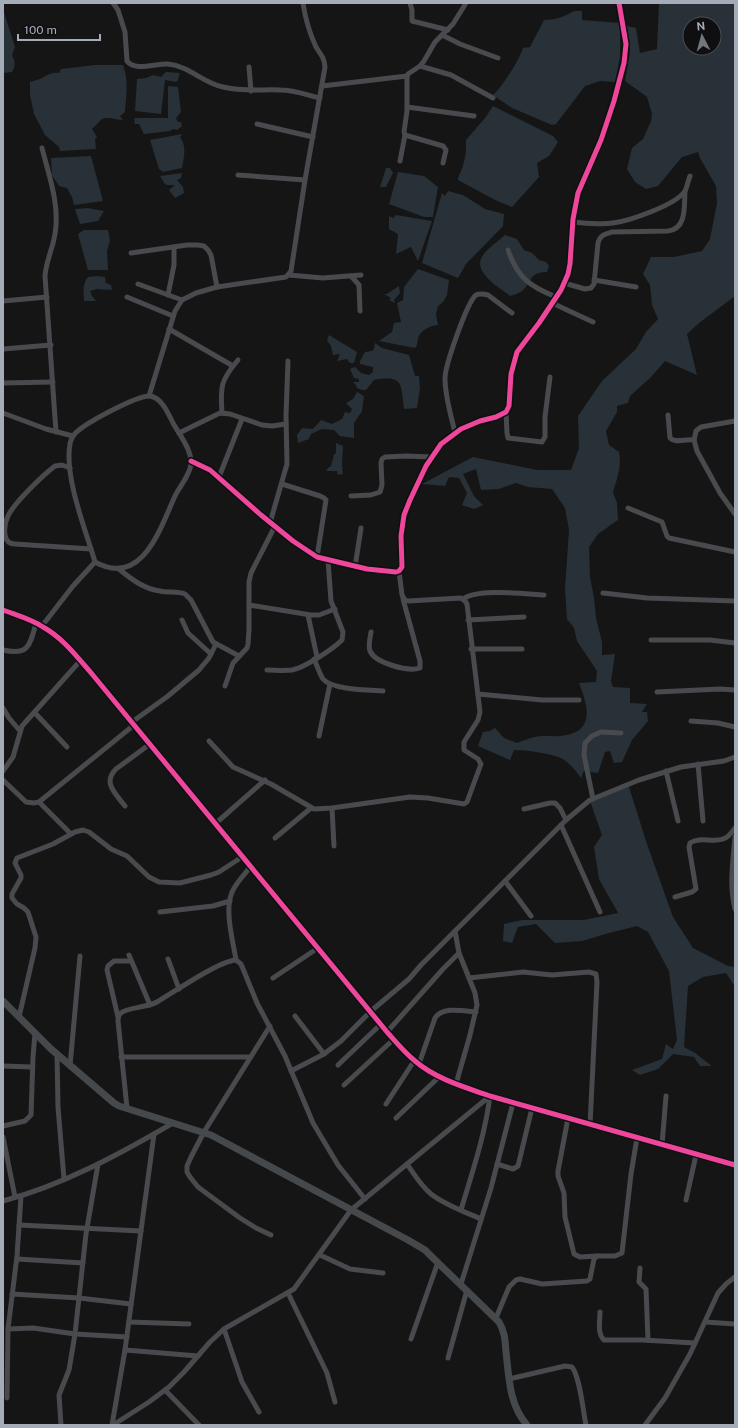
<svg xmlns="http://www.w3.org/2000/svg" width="738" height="1428" viewBox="0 0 738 1428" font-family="'Public Sans',sans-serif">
	<rect width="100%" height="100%" fill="#151515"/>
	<g fill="#273137" fill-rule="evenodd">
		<path d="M659 3H735V296L699 323 687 334 697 375 665 361 650 378 630 396 628 403 617 406V412L606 431 609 445 619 452C622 466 617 479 613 492L617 503 618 520 598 534 589 547 590 577 594 598 596 618 602 642V655L615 654 611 681 613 687 630 688V703L647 704 642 712H647L648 721 632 740 622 762 614 763 610 751 605 752 598 773 584 771 581 778C576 771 569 762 561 758 549 753 526 750 514 750L510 760 478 746 483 732 490 731 495 728 504 738 517 743C523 741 529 738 535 737 543 735 552 737 560 736 595 733 589 708 579 683L596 682 597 671 577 641 574 628 567 619 565 589 569 530 565 508 552 489 528 487 516 483 499 489 481 490 476 469 463 474 474 496 483 505 474 509 462 505 467 493 459 478 449 477 445 486 422 484 473 457 537 470H571L579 448 578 416 602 381 636 349 646 332 658 319 652 305 650 285 643 274 651 257H674L702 251 710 239 717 203 716 186 700 158 698 152 682 157 658 186 646 189 635 182 627 169 632 148 643 139 651 121 652 114 647 97 625 81 630 52 627 26 636 28 640 53 657 49ZM690 24H714V48H690Z"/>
		<path d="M3 9 15 47 12 55C15 61 16 66 12 72L3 73Z"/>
		<path d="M574 11H582V20L620 23V57L615 82 600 81 585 86 556 124 552 125 512 108 493 95C502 87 520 59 523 48L530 47 531 45 544 20C555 20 564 17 574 11Z"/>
		<path d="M95 65H123C129 81 126 96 125 112L120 116 123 120C116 120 108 116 102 119 98 122 96 126 92 129L97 137 95 139 96 149 60 151 59 147 45 135 34 114 30 95V82C33 81 37 80 40 79 47 76 50 72 59 73L61 69Z"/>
		<path d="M166 72 180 73 177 82 165 80 161 114 135 111 137 79 146 78 153 75 161 77Z"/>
		<path d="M168 86 178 87 181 112 176 118 178 122H181L182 126 177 130 173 129 170 131 144 134 139 124H135L134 118H168Z"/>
		<path d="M493 106 553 136 558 142 549 156 537 163 539 177 512 207 495 200 458 180C458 175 462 171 463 165 466 157 466 149 466 140L485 118Z"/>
		<path d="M182 134 180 137C187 147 184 157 182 168L163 172 159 169 150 140Z"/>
		<path d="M91 156 103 201 74 205 72 197 67 188 59 186 52 175 51 158Z"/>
		<path d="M386 168H390L393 173 386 187H380Z"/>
		<path d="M398 172 424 176 438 187 433 217H424L389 204Z"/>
		<path d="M182 173 181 178 177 180 183 187 184 193 175 198 169 190 174 186V185H167L164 183 160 176Z"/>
		<path d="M448 191 463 195 485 209 504 214 503 226 466 264 458 278 422 263 442 193 445 196Z"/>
		<path d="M88 208 104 211 98 221 80 224 75 209Z"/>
		<path d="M396 215 432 221 418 261 411 247 396 254 398 234 389 229V216L393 218Z"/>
		<path d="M84 230H108L110 240 107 251 108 270H88L78 234Z"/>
		<path d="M505 235 517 239 524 250 532 253 539 260 546 262 549 266 547 272C529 272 533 281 522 291 519 293 514 295 510 296 506 292 500 289 495 285 467 261 483 254 505 235Z"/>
		<path d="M418 269 449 280 447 295 443 302 438 306 436 314 438 325C429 326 421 330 418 338 417 342 418 345 415 348L379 341 392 332 394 323 401 322 397 303 403 300 404 287Z"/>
		<path d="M96 276 105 277 106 283 111 285 112 290 97 289 90 291 92 296 96 301H84C84 292 82 284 88 277Z"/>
		<path d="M399 286 400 293 394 300 395 303 389 300 391 298 384 294H387Z"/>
		<path d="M329 335 357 352 354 363H350L347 359 337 361 340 354 333 355 331 346 327 340Z"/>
		<path d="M375 343 382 348 409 355 415 376H419L420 388 417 408 404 409C401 383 403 375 374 380L366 390H362L357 388 356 385 353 382H359V379L354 378 350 369 355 367 361 373 369 375 373 372V367L360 364V361L365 352 372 351 374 349Z"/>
		<path d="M357 392 364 396 362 411 354 423V438L340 436 334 430 322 429 311 434 309 439 298 443 297 435 302 428 313 429 321 420 332 424 342 419 345 412 350 413 352 409 346 403 353 399Z"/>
		<path d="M336 443 343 446C343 455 341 464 343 474L338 475 337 471H326L328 468 331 466 334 455 336 453Z"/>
		<path d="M628 784 647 844 673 917 693 948 728 966 735 967V987L726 973 703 977 688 986 684 1047 695 1053 712 1066H700L694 1057 673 1054 658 1069 640 1075 632 1070 662 1059 666 1044 673 1049 677 1040 669 971 648 932 637 926 609 933 582 941 555 943 536 924 518 927 512 943 503 941 504 924 522 920H584L618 913 599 879 594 847 602 835 590 801Z"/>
	</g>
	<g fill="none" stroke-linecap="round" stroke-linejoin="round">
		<g stroke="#484a4e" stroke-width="5">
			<path d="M113 3 118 10 125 32 127 61C135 72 156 63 168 64 189 66 203 83 223 87 243 92 262 89 281 90 294 90 307 95 320 98"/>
			<path d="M410 3 412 10V21L448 30"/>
			<path d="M442 35 460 44 498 58"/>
			<path d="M420 66 451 75 493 98"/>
			<path d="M249 67 251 91"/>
			<path d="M322 86 407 76"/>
			<path d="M407 107 474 116"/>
			<path d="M257 124 313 137"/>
			<path d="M42 148C49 176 60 205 55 234 53 248 46 261 45 276L56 432"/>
			<path d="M400 161 405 135"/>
			<path d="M443 163 446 150 443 146 405 135 404 132 407 111V77L408 74 420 66 424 61 435 42 453 24 466 3"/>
			<path d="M238 175 305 180"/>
			<path d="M573 222C586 223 600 225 613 223 629 221 676 205 685 191 687 187 688 181 690 176"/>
			<path d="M508 250C518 278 529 286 556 297"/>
			<path d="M131 253 187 245H198L204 246 208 250 211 255 217 287"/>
			<path d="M289 275 323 278 361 275"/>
			<path d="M351 276 359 285 360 311"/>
			<path d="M594 280 636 287"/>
			<path d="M564 283 585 289 591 288 594 284 598 243C600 235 605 234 612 232L668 231C687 229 684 206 685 191"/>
			<path d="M138 284 182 300"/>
			<path d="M168 295 174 265V247"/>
			<path d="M127 297 173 316"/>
			<path d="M3 301 47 297"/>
			<path d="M552 303 593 322"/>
			<path d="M169 329 233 366"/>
			<path d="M3 349 51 345"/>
			<path d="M3 383 53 382"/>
			<path d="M149 396 175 311 182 300 196 293 217 287 286 277 291 271 305 180 325 67C324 57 321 55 316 47 310 34 305 17 303 3"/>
			<path d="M506 412 507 433 508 438 542 442 545 437V417L550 377"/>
			<path d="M3 413 46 429 73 436"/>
			<path d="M222 413C220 386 221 380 238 360"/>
			<path d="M668 415 670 438C676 444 686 438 694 440L697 451 720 493 735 514"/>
			<path d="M179 433 220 413 230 414 262 425 272 426 286 424"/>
			<path d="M455 433C451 415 445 397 445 378 445 366 467 302 476 295 480 293 484 294 488 295L512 313"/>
			<path d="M694 440 696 431 701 427 735 421"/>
			<path d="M191 461 210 470 261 515 293 541 317 557 367 569 396 572 399 571 402 567 401 536 404 515 410 500 426 466 441 444 461 429 480 421 496 417 506 412 509 406 511 374 517 352 539 323 561 290 568 274 570 264 573 219 578 193 601 140 614 101 624 63 626 44 619 3"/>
			<path d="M70 468 62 465 55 466C43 475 14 503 8 516 5 522 4 528 5 535 6 541 9 544 15 544L91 549"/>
			<path d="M219 477 242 419"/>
			<path d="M282 484 320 496 324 498 326 500 317 557"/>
			<path d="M351 496 371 495 380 492 382 485 381 463 382 459 385 457 406 456 431 457"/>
			<path d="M628 508 662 522 667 536 669 538 735 552"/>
			<path d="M270 523 287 464 286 415 288 361"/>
			<path d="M355 567 361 528"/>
			<path d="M119 569C131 579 144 589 160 591 169 593 177 591 185 594L191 600 213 642 239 656"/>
			<path d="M603 593 647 598 735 601"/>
			<path d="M463 599C478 588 525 594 544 595"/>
			<path d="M249 605 311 615H319L335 609"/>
			<path d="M308 615 317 657"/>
			<path d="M182 620 188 633 211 654"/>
			<path d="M468 620 524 617"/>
			<path d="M42 626 73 586 95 562C86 531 64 477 70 444 70 442 72 438 73 436 80 425 138 395 150 396 162 398 168 413 173 423 179 434 192 450 191 464 190 475 180 486 175 496 160 529 142 588 95 562"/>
			<path d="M371 632C370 638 368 646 370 651 375 663 408 672 420 668V661L403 599"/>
			<path d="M651 640H710L735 643"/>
			<path d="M471 649H522"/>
			<path d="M3 650C29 656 30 645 36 623"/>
			<path d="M314 659C317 665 319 673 323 679 332 690 369 690 383 691"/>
			<path d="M267 670C275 670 284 671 292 670 304 668 333 649 342 640L343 632 331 601 328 560"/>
			<path d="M225 686 233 663 247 648 248 644 249 630V582L251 573 275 526"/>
			<path d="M657 692 720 689 735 690"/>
			<path d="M478 694 542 700H579"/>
			<path d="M3 708 9 718 20 731"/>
			<path d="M35 713 67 747"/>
			<path d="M691 721 718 723 735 727"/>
			<path d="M132 722 168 696 199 670 209 658 216 644"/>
			<path d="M319 736 330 684"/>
			<path d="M209 741 233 767 271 784 314 809 332 808 410 797 428 798 464 804 467 802 481 764 478 759 464 750V742L478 720 480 712 467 604 465 601 461 598 408 601 405 600 402 595 399 571"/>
			<path d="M698 764 703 821"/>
			<path d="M3 771 13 757 22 726 80 661"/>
			<path d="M666 771 678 821"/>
			<path d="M3 780 26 802 34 803 39 802 134 725"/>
			<path d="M593 799 584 755 585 743 592 736 601 732 621 733"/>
			<path d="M39 802 71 834"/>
			<path d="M125 806C116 794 102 783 116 769L150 744"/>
			<path d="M332 808 334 846"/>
			<path d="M524 809 550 803H555L560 808 566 820"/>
			<path d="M215 824 265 780"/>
			<path d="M561 825 600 912"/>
			<path d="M735 837C733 860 729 886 735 909"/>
			<path d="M275 838 311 808"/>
			<path d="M505 881 531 916"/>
			<path d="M675 897 692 892 696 889 689 847 690 843C700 836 712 843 723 839 728 838 732 832 735 828"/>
			<path d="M160 912 213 906 230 901"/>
			<path d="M455 931 459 953 475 993 477 1005 470 1035 456 1084"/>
			<path d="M129 955 150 1005"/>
			<path d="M168 959 179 989"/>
			<path d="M236 960C233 941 225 913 231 895 234 884 244 876 250 867"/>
			<path d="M273 978 318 948"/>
			<path d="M469 978 523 972 552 975 589 972 596 974 597 982 590 1125"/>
			<path d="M295 1016 324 1054"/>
			<path d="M19 1017 35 948 36 937 28 912 24 908 17 904 12 898V894L21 878V875L15 863 17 858 53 844 75 832 83 830 89 832 111 849 127 856 149 877 159 882 180 883 211 875 219 872 242 857"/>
			<path d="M118 1017 107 970 108 966 114 961H131"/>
			<path d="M270 1026 204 1132 191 1157 187 1166V1172L190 1177 198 1187 240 1218 256 1228 271 1235"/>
			<path d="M387 1032 443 969 459 953"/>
			<path d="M57 1054 58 1107 64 1179"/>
			<path d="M121 1057H250"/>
			<path d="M419 1064 435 1018C443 1006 463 1011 476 1012"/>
			<path d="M338 1065 381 1024"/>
			<path d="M3 1066 32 1067"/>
			<path d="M70 1066 80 956"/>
			<path d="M291 1071 324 1054 341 1041 371 1011 409 979 421 965 566 820 590 800 639 780 681 767 724 761 735 757"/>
			<path d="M344 1085 394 1039"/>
			<path d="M386 1104 414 1061"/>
			<path d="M127 1108 118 1021C118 1018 118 1015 121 1013 127 1007 147 1008 157 1002 174 992 219 961 236 960L241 964 257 1003 285 1056 313 1123 338 1165 365 1199"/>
			<path d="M396 1118 440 1076"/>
			<path d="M568 1118 558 1171V1176L564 1193 565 1217 574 1254 580 1257 597 1256"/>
			<path d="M3 1126 25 1121 31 1115 33 1057 35 1033"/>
			<path d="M3 1137 15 1197"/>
			<path d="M662 1145 666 1096"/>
			<path d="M407 1164C414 1174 421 1186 431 1194 445 1205 465 1212 481 1219"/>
			<path d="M497 1164 513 1169 518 1166 532 1108"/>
			<path d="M686 1200 696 1155"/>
			<path d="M3 1201C63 1185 120 1154 173 1123"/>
			<path d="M461 1210C472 1173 485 1135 490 1096"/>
			<path d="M19 1225 141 1231"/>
			<path d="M320 1255 350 1269 383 1273"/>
			<path d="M17 1259 83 1263"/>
			<path d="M640 1268 639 1282 646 1289 648 1340"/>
			<path d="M461 1284 491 1188 513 1103"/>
			<path d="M288 1293 327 1373 335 1402"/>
			<path d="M12 1294 79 1298 131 1304"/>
			<path d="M600 1312C600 1320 597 1334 604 1340H642L695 1343"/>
			<path d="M496 1318 509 1287 516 1280 520 1279 542 1284 587 1281 590 1279 594 1259 597 1256H615L622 1253 631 1174 637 1138"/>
			<path d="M129 1322 189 1324"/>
			<path d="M705 1322 735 1324"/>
			<path d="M8 1329 33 1328 75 1334 127 1337"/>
			<path d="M224 1329 242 1382 259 1412"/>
			<path d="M411 1339 438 1262"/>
			<path d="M125 1350 198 1356"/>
			<path d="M448 1358 467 1290"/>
			<path d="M509 1379 565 1366 572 1367C580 1377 583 1411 586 1425"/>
			<path d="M165 1390 199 1425"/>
			<path d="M7 1398 8 1329 17 1256 21 1196"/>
			<path d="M61 1425 59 1395 69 1370 75 1334 86 1234 98 1164"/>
			<path d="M112 1425 125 1350 154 1134"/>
			<path d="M113 1425 149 1402 169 1387 184 1372 210 1342 224 1329 294 1289 351 1210 490 1096"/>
			<path d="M645 1425 665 1398 690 1354 718 1293 726 1284 735 1277"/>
		</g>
		<g stroke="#46494c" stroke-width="7">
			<path d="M3 610C16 615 31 619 43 627 63 638 77 657 92 674L387 1032C396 1042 404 1052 415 1061 436 1079 464 1087 490 1096L735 1165"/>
			<path d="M3 1001 51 1049 114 1103 119 1106 211 1135 408 1240 425 1250 433 1258 499 1322C505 1332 505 1341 506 1352 509 1377 509 1405 527 1425"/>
		</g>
		<defs>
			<g id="cycleway">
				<path d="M191 461 210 470 261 515 293 541 317 557 367 569 396 572 399 571 402 567 401 536 404 515 410 500 426 466 441 444 461 429 480 421 496 417 506 412 509 406 511 374 517 352 539 323 561 290 568 274 570 264 573 219 578 193 601 140 614 101 624 63 626 44 619 3"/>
				<path d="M3 610C16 615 31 619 43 627 63 638 77 657 92 674L387 1032C396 1042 404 1052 415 1061 436 1079 464 1087 490 1096L735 1165"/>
			</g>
		</defs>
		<use href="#cycleway" stroke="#0f0f11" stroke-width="8"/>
		<use href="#cycleway" stroke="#ed469a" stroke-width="5"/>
	</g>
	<rect width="738" height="1428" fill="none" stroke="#a4acb7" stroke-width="8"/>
	<g transform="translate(702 36) rotate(354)"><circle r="19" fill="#0f0f11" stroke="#4b4e53"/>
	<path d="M0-3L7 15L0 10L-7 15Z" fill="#72777e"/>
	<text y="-6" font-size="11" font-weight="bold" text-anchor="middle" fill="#a4acb7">N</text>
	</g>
	<path d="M18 34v6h82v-6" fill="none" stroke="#a4acb7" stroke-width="2"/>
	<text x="24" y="34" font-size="12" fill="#a4acb7" stroke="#0f0f11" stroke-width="3" paint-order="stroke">100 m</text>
</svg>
